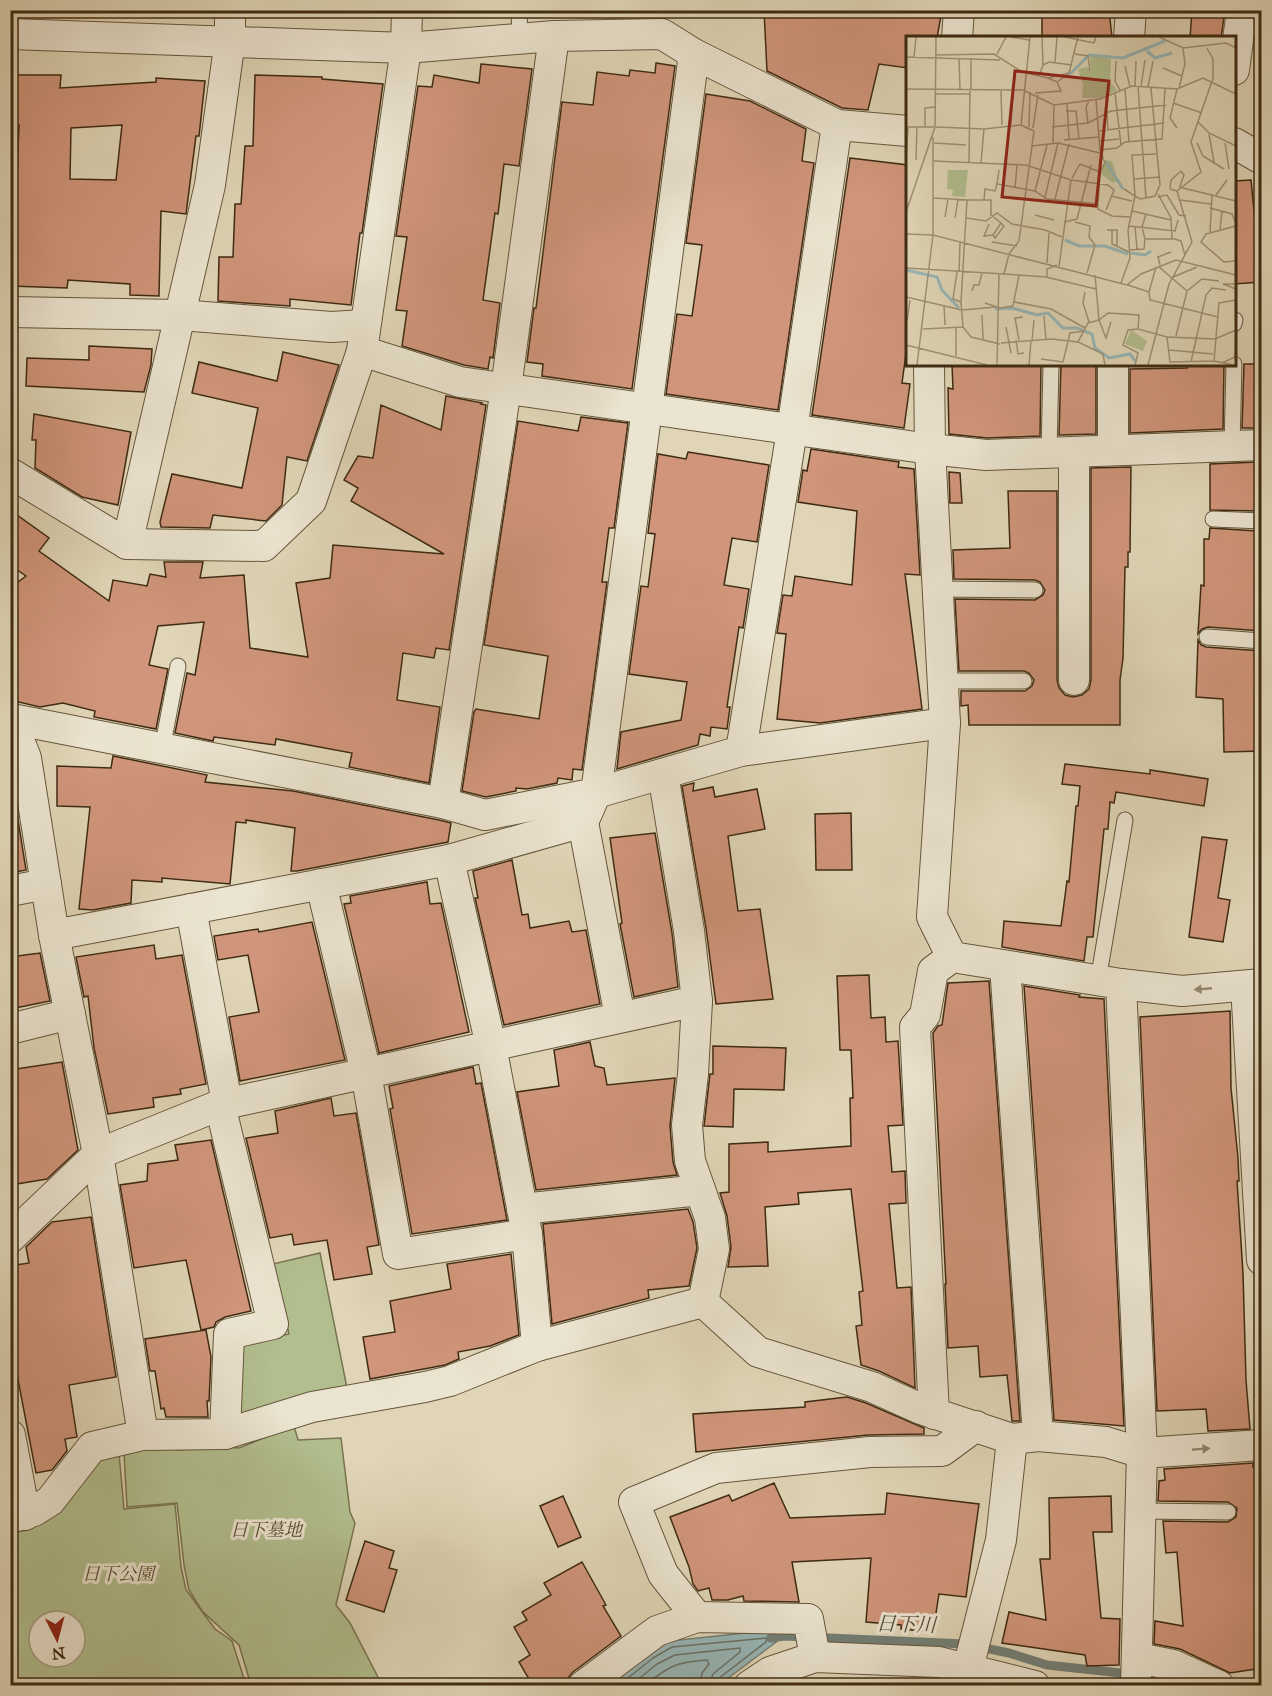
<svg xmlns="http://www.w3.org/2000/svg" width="1272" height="1696" viewBox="0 0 1272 1696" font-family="'IM FELL Great Primer','Noto Serif JP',serif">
	<rect width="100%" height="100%" fill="#e0d6b7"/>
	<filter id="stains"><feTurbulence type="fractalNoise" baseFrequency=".00333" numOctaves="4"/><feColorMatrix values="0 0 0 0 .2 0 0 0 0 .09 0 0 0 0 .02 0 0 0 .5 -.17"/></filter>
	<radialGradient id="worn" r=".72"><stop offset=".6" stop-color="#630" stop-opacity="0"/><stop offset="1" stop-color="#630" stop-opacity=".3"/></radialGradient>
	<g fill="#b2be8e" stroke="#787450" stroke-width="1.5" fill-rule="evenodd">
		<path d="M320 1253 347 1388 239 1419 237 1345 289 1334 273 1264Z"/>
		<path d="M294 1426 298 1440 341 1438 350 1512 355 1523 336 1605 350 1623 382 1685H251L239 1645 202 1611 189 1590 184 1565 177 1503 127 1507 124 1454 150 1445 178 1450 222 1447 239 1448Z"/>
		<path d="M119 1453 124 1509 175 1504 181 1567 186 1590 215 1629 232 1641 246 1685 11 1686V1533L28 1530 46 1521 58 1510 93 1461ZM39 1621H75V1657H39Z"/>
	</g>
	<path fill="#97b7b8" stroke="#737f76" stroke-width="1.5" d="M765 1631 784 1636 719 1685 608 1686 650 1653 670 1641Z"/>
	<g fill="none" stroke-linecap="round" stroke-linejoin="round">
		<g stroke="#6a7166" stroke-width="1.5">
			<path d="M618 1686 653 1658 672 1647 767 1638 766 1642 718 1679 716 1686"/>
			<path d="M630 1686 657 1664 675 1655 740 1648V1652L713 1674 709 1686"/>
			<path d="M644 1686C669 1666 676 1662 707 1660L709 1664 702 1673 700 1686"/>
		</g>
		<path stroke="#737f76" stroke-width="9" d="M771 1638 784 1636 965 1644 1009 1653 1047 1665 1158 1677 1179 1682"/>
	</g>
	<g fill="#d0957a" stroke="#3e2b13" stroke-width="1.5" fill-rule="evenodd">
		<path d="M764 10H942L937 38H908V68L879 64 868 110 842 108 767 71Z"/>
		<path d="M1042 10H1109L1112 38H1042Z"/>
		<path d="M1192 10H1225L1221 38H1190Z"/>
		<path d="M656 63 675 66 632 389 542 376 543 364 527 362 534 308H536L562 102 593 105 597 72 629 76 630 70 655 73Z"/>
		<path d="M481 64 532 69 519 166 504 164 498 214 495 213 483 300 500 303 493 358 490 357 488 369 464 365 402 346 407 311 396 310 407 237 396 236 418 86 432 87 434 75 479 83Z"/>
		<path d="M10 75H61L60 88 156 82V78L205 81 199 136H196L186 214 161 211 159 296 130 295V284L68 280 67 288 11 286 13 231H15L19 125H10ZM122 125 116 180 70 179 71 128Z"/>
		<path d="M255 75 322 77V79L383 84 362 233H360L351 305 290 299V306L218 301 219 257H233L235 204H241L245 146H253Z"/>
		<path d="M706 94 750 101 806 129 802 161 814 163 778 410 666 394 677 314 692 316 702 245 686 243Z"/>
		<path d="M850 158 908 165V339L902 383 910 384 904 428 812 415Z"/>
		<path d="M1251 180 1261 282 1234 284V181Z"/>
		<path d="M89 346 152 349 151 365 144 392 26 386 27 358 89 360Z"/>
		<path d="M283 352 339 365 307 461 287 457 282 505 266 521 213 515 210 528 161 527 160 522 172 474 242 488 258 408 192 393 199 362 277 381Z"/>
		<path d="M952 364H1041L1040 436 987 438 949 434 948 388 953 389Z"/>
		<path d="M1061 364H1096V434L1059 435Z"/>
		<path d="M1187 364H1224L1223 429 1130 433V369L1187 368Z"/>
		<path d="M1244 364H1262V428H1242Z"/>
		<path d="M446 396 482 403 481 404 486 405 449 650 436 648 434 658 403 653 397 700 440 707 429 783 349 767 352 753 276 739 275 745 214 737 213 741 175 733 187 673 195 675 204 622 158 626 149 665 168 669 156 729 94 717 95 711 63 703 40 707 10 700V588L26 576 10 565V510L49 538 39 551 109 601 113 580 147 586 150 574 166 577 164 562H203L200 578 244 575 250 648 308 657 296 583 330 578 333 545 444 554 351 501 358 488 344 480 358 456 373 458 381 405 441 430Z"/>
		<path d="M34 414 131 432 118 505 82 497 35 468 36 440H32Z"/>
		<path d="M581 417 628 423 614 528H609L602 582H607L582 770 573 769 572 780 558 778 557 783 527 789 516 788V791L486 797 462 791 474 712 476 709 539 719 548 656 484 645 518 421 578 431Z"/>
		<path d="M811 449 899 462 898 467 914 469 920 575 905 574 922 709 820 723 777 719 786 634 777 633 783 595 792 596 795 576 852 585 857 511 798 502 803 470 807 471Z"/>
		<path d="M688 452 769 465 757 542 732 538 724 585 749 589 743 628 739 627 727 707H730L727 729 711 727 710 736 700 734 698 745 617 769 621 732 681 720 687 682 629 674 641 586 648 587 655 534 648 533 658 454 686 459Z"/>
		<path d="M1258 462V511L1210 510V464Z"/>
		<path d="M1131 467 1130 552H1128V567H1125L1123 658 1120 680V725H969L968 705 961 706V691H1025L1032 686 1034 680 1029 673 1024 671H959L955 599 1035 600 1043 595 1045 590 1040 582 1035 580 954 579 953 550 1010 548 1008 491H1057V680L1059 688 1065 695 1073 697 1082 695 1089 689 1091 680V468Z"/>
		<path d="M949 472 960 473 962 503H950Z"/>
		<path d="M1210 528 1257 531V545H1262V631L1208 627 1202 629 1198 634 1201 585 1204 586V539H1209Z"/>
		<path d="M1198 640 1201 645 1206 647 1262 651V751L1224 752 1223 699 1196 697Z"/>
		<path d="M113 756 207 775 205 782 293 791 439 820 451 823 448 842 297 871H291L295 828 246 820V823L236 822 230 884 162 878V882L132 880 131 903 93 910 79 909 90 807 57 806V766L111 768Z"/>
		<path d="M1065 764 1150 774V770L1208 779 1204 806 1116 792 1114 803 1110 802 1108 829H1104L1093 937H1087L1084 961 1002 947 1004 921 1061 926 1067 881 1069 882 1076 806H1078L1080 786 1062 784Z"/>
		<path d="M694 783 693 791 713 787 715 797 757 789 765 829 728 836 738 911 760 909 773 999 716 1004 706 928 682 786Z"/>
		<path d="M15 801 26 870 10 873V802Z"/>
		<path d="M851 813 852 870H816L815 814Z"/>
		<path d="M655 833 672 933 678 987 634 997 620 924 622 923 610 838Z"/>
		<path d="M1202 837 1227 840 1218 898 1230 900 1223 942 1189 937Z"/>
		<path d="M512 860 522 915 528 914 530 928 569 921 572 932 586 930 600 1004 504 1025 475 898H478L473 871Z"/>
		<path d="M427 882 430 904 441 903 469 1032 379 1053 344 904 351 903 350 896Z"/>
		<path d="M312 922 345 1060 240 1081 229 1017 259 1012 248 955 218 960 214 936 258 929 259 932Z"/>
		<path d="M154 945 156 959 182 955 206 1084 180 1089 181 1094 153 1098 154 1107 108 1114 94 1048 88 996 84 997 76 957Z"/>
		<path d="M40 953 50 1001 10 1009V957Z"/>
		<path d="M869 975 871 1018 885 1017 886 1042 898 1041 903 1125 888 1126 892 1172 905 1171 906 1203 889 1204 897 1288 911 1287 915 1388 879 1371 861 1365 856 1326 862 1325 859 1292 863 1291 851 1189 798 1193 799 1204 765 1207 768 1266 728 1267 731 1247 727 1216 720 1193 729 1192V1144L768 1142V1152L851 1146 850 1098H853L851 1050H840L837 976Z"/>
		<path d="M989 981 1020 1421H1012L1007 1375 980 1377 978 1346 948 1348 945 1284H946L933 1033 938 1026 942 1025 948 983Z"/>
		<path d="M1024 986 1080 995 1079 997 1104 999 1124 1426 1054 1420Z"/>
		<path d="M1230 1011 1231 1088 1238 1158 1239 1181H1237L1243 1273 1246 1380 1250 1429 1208 1431 1206 1409 1157 1411 1140 1017Z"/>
		<path d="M590 1042 595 1066 604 1068 607 1085 675 1078 670 1126 673 1162 677 1175 536 1190 517 1092 559 1086 554 1050Z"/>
		<path d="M713 1046 786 1048 784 1090 734 1089 733 1127 704 1126 710 1074H713Z"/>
		<path d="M62 1062 78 1150 47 1179 10 1185V1070Z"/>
		<path d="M473 1067 476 1084 481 1083 507 1220 412 1234 390 1109 393 1108 389 1086Z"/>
		<path d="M331 1098 334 1116 356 1113 379 1245 367 1247 372 1274 334 1280 327 1240 294 1245 292 1234 270 1238 246 1138 278 1133 275 1111Z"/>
		<path d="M211 1140 251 1311 225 1317 216 1322 214 1327 201 1330 186 1260 134 1268 120 1185 147 1181 148 1164 178 1160 175 1145Z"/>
		<path d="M688 1209 693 1222 697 1248 689 1286 648 1290 649 1298 552 1324 543 1224Z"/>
		<path d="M91 1217 116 1377 69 1385 77 1437 65 1439 67 1451 52 1470 36 1473 19 1385 10 1325V1266L29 1263 26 1247 52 1222Z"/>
		<path d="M511 1254 519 1335 490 1346 458 1352 459 1359 445 1365 370 1379 363 1337 395 1332 390 1301 451 1289 447 1264Z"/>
		<path d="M206 1330 211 1357 209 1401H207L208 1417H166L164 1408 161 1409 155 1371H150L145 1339Z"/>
		<path d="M847 1397 866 1403 924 1428V1434L868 1435 696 1452 693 1414 805 1407V1402Z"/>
		<path d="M1253 1463V1467H1262V1668L1230 1673 1180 1649 1154 1644 1155 1621 1183 1626 1177 1552 1166 1553 1163 1521 1228 1522 1236 1517 1237 1508 1228 1502 1158 1501 1159 1481 1165 1480 1164 1469Z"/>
		<path d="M774 1483 790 1518 885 1514 887 1493 979 1504 966 1597 939 1594 933 1632 901 1629V1625L866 1622 871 1558 792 1562 799 1602 744 1601 743 1596 728 1600H712L709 1588 698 1591 693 1584 689 1567 670 1517 729 1495 732 1501Z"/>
		<path d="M563 1496 581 1537 558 1547 540 1506Z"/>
		<path d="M1111 1496 1112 1532H1093L1101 1618 1120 1619 1119 1665 1087 1666 1085 1655 1002 1643 1009 1612 1046 1620 1040 1559H1050L1049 1498Z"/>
		<path d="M365 1541 394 1551 389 1568 397 1570 384 1612 346 1600Z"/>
		<path d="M582 1562 606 1605 603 1606 621 1636 573 1672 567 1679 566 1686H533L519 1662 530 1655 514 1627 527 1620 522 1612 551 1595 544 1583Z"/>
	</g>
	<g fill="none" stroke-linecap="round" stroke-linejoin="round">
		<defs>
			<g id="service">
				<path d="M519 10 520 39"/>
				<path d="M1234 324 1235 320"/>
				<path d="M1232 446 1234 364"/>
				<path d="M1049 452 1051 364"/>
				<path d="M1213 519 1262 521"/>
				<path d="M938 589 1035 590"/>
				<path d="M1207 637 1262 641"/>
				<path d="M942 681H1024"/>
				<path d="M162 749 178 666"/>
				<path d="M1098 981 1125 820"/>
				<path d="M1141 1511 1228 1512"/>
			</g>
			<g id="minor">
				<path d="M407 10 406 48 362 351 460 382 930 449 986 455 1262 445"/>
				<path d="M10 34 406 48 554 36 662 34 694 54 837 125 908 131"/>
				<path d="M957 38 959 10"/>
				<path d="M1129 38 1131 10"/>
				<path d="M1234 70 1242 10"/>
				<path d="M1234 143 1262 159"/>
				<path d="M10 312 180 315 331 327 365 325"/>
				<path d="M929 364 930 449 945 723 932 917 952 957 1121 984 1142 1453 1136 1686"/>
				<path d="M1113 364V450"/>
				<path d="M1074 452V680"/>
				<path d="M10 473 127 544 264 546 311 501 362 351"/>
				<path d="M127 544 210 185 230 40V10"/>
				<path d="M10 717 26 758 54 935 98 1154 143 1435"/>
				<path d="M12 719 443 803 485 815 596 793 694 54"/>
				<path d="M741 751 792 430 837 125"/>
				<path d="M663 774 689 931 697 1001 693 1074 687 1125 690 1161 710 1218 714 1249 703 1302"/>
				<path d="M443 803 506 388 554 36"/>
				<path d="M583 822 620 1017"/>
				<path d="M449 860 491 1046 527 1234 537 1346"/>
				<path d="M321 884 366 1073 398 1254 527 1234"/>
				<path d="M10 891 46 884"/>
				<path d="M191 909 227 1103"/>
				<path d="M54 935 449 860 583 822 596 793 741 751 945 723"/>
				<path d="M1005 966 1038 1436"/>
				<path d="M1121 984 1182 991 1262 984"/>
				<path d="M1246 986 1262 1260"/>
				<path d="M10 1029 70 1014"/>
				<path d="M220 1105 273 1324 229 1334 225 1434"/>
				<path d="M522 1209 700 1190"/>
				<path d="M10 1238 98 1154 220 1105 697 1001"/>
				<path d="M934 1414 915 1027 925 1015 933 971 952 957"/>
				<path d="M10 1435 25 1515"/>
				<path d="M10 1518 34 1511 50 1501 92 1447 143 1435 225 1434 312 1407 425 1387 450 1381 537 1346 703 1302 758 1352 872 1387 921 1409 1012 1439 1038 1436 1106 1442 1142 1453 1262 1445"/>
				<path d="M697 1617 663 1574 634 1502 716 1468 870 1452 942 1451 976 1426"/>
				<path d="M1138 1658 1173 1665 1219 1686"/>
				<path d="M968 1668 1001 1540 1012 1439"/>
				<path d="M583 1686 657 1631 697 1617 808 1619 815 1657"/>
				<path d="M749 1686 770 1672 815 1657 939 1662 1035 1686"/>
			</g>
		</defs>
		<use href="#service" stroke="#66563c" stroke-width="17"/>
		<use href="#minor" stroke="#66563c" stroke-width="32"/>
		<use href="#service" stroke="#ebe4d0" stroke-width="15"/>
		<use href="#minor" stroke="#ebe4d0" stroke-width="30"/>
	</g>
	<defs><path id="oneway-solid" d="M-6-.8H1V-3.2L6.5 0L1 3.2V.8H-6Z" transform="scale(1.5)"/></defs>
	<g fill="#948872">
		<use href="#oneway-solid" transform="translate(1203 989) rotate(175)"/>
		<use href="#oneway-solid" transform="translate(1201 1449) rotate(-4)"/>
	</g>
	<g text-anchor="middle" stroke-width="6" stroke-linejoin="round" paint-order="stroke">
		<g font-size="18" font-style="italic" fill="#55482c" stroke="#ebe4d0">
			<text x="266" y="1536">日下墓地</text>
			<text x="118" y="1580">日下公園</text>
		</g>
		<g font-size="20" font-style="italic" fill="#544e3c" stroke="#ebe4d0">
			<text transform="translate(906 1624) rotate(2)" y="7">日下川</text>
		</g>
	</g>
	<g transform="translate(906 36)">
		<rect width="330" height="330" fill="#e0d6b7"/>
		<path d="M184 20 205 23 204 46 211 54 194 62H176L177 49 172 33 182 31 185 36ZM199 124 206 125 212 145 207 147 194 137ZM42 134H62L59 161 46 160 47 154 41 153ZM225 294 241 305 237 315 219 308Z" fill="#b2be8e"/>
		<path fill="none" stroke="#97b7b8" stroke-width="3" d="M241 15 249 22 266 17M163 39 183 19 217 22 259 5M200 126 217 153M159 204 173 210H199L222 218M225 217 239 219 245 215M0 234 31 241 36 254 53 272M89 273 106 272 131 279 142 277 157 292H171L186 298 189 312 203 322 224 318 230 326"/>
		<path fill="none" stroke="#9f9275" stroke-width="1.5" d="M105 1 123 4M136 1 137 29M159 1 188 7 190 1M253 1 277 12 320 7 330 12M91 18 100 1M169 18 182 20 184 35M29 19 88 18 116 36 142 42 163 37 172 1M0 21 94 24M8 21 10 1M53 22 54 53M65 22V53M210 25 209 45 214 54M149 26 151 1M219 30 224 51M257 32 276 40M133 40 137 29 143 26 166 29M142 42 151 46 162 38M229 50 230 25M232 50 240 162M235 50 239 24M242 51 247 25M245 52 254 149 249 160 234 163 229 160 226 119 250 118M273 52 279 28 277 12M0 53 117 54 148 69 194 63 226 50 271 53 297 42 330 58M219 53 223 106M95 55 96 89M129 57 155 55 151 46M209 57 215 109M30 58H64M200 58 202 94M190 64 194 114 199 127 194 136 192 168M161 67 163 103M267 67 296 77M160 75H170L173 103M292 86 303 97 330 110M182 87 180 71 184 63M105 88 107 54M19 91V72L29 71M30 91 78 93 114 89M123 91 124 56M146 91 182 87 205 75 260 69M127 92 132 59M271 92 264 82 271 53M192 95 258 87M303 98 308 126M158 104 193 101M193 105 213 103M28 107 60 109M291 107 297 120 318 133M319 107 323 133M147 108 148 69M126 110 152 107M194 114 211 112 219 106 256 103 259 53M0 123 2 91H28M10 124 11 91M28 125 120 129 165 144 202 149 208 154 200 174M63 126 64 53M75 127 78 93M93 134 91 148 129 155 141 163 192 168V173L206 180 224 181M166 142 174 128 194 136M228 143 254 141M273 151 330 165M109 152 111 129M129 155 141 109M271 155 264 153 265 144 275 135 278 139 274 150M252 158 265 182 266 203M310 159 321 144M205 160 226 165M139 161 152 107 194 117M252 161 261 159 273 179 280 180M27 162 61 164 55 266 57 291M149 163 163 108M61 164H85V179L95 187 98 190 89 202 87 199 95 187M78 164 79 153 89 155 91 148M274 164 305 168M304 172 326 178 330 188M226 175 265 184M0 176 29 91 30 1M129 179 148 184M39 181 42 163M49 182 52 163M60 182 80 185 91 177 106 188 139 194 156 201M158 186 171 183 185 129M169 186 184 190 183 201 189 209 181 237M83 188 78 200 87 199M223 190 269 195 272 184M229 190 231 213M330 190 300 198 295 206 318 226 330 225M201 194H211V211M206 194V208L223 216M314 194 316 175M304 197 306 159M0 198 27 199 221 249 235 238 270 224 330 239M239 203 236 191 240 178M86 206 111 210M223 214 238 213 239 203H269L275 205 279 219M103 218 113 205 128 95 115 89 124 1M141 227 143 197M254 229 252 221 265 216M153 230 165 144M252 230 281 255M0 232 98 238 103 218M51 236 47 263 55 266M53 236 54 206M98 238 140 241 190 253M189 239 193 284 182 287 172 306 197 318 199 329M267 241 291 231M141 242V233L151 229M215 247 224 222 222 194 229 160 218 153M330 248H317L330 253M222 249 243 256 244 264 312 281M66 255 68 249H73L76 237M179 256 177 267 183 286M243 256 250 231M0 261 56 274 90 271M108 266 145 273 179 292M79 267 94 272 107 270 113 239M38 269 39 289M76 279 77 303M138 280 140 304M1 285 4 264M205 286 200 302 193 284 202 277 233 279 232 293 261 301 264 326 308 325 328 329M100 291 105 317M17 293 57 291 65 301 94 308M270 300 281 255 296 243 313 245M261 301 309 303 330 294M110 304 112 318 118 317M113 304 109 282 117 281M126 305 128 284M95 307 146 303 172 306M0 309 81 329M263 314 307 318M50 320V292M135 323 157 326 164 297 178 295M308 325 313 267 330 264M285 326 300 259 306 252 320 254M316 327 329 321 330 302M11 329 27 199V101M91 329 93 238M123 329 125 304M229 329 232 317 217 309 222 294 232 293M242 329 263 248 286 206 271 155 295 136 285 106 307 42V23L301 12"/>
		<path fill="#8f2418" fill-opacity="0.15" stroke="#8f2418" stroke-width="3" d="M109 35 203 45 190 170 96 161Z"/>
		<rect width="330" height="330" fill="none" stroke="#3e2b13" stroke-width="3"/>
	</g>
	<rect width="1272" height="1696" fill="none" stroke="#e0d6b7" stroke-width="36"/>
	<rect x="12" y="12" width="1248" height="1672" fill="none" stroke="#3e2b13" stroke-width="3"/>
	<rect x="18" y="18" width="1236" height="1660" fill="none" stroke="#3e2b13" stroke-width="1.5"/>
	<g transform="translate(57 1639) rotate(174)"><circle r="28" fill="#ebe4d0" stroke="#a69a84" stroke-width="1.5"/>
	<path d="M0-4.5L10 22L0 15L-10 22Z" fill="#8f2418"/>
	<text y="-9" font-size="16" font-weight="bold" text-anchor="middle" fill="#3e2b13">N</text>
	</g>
	<rect width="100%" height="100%" filter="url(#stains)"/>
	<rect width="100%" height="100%" fill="url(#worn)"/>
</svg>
